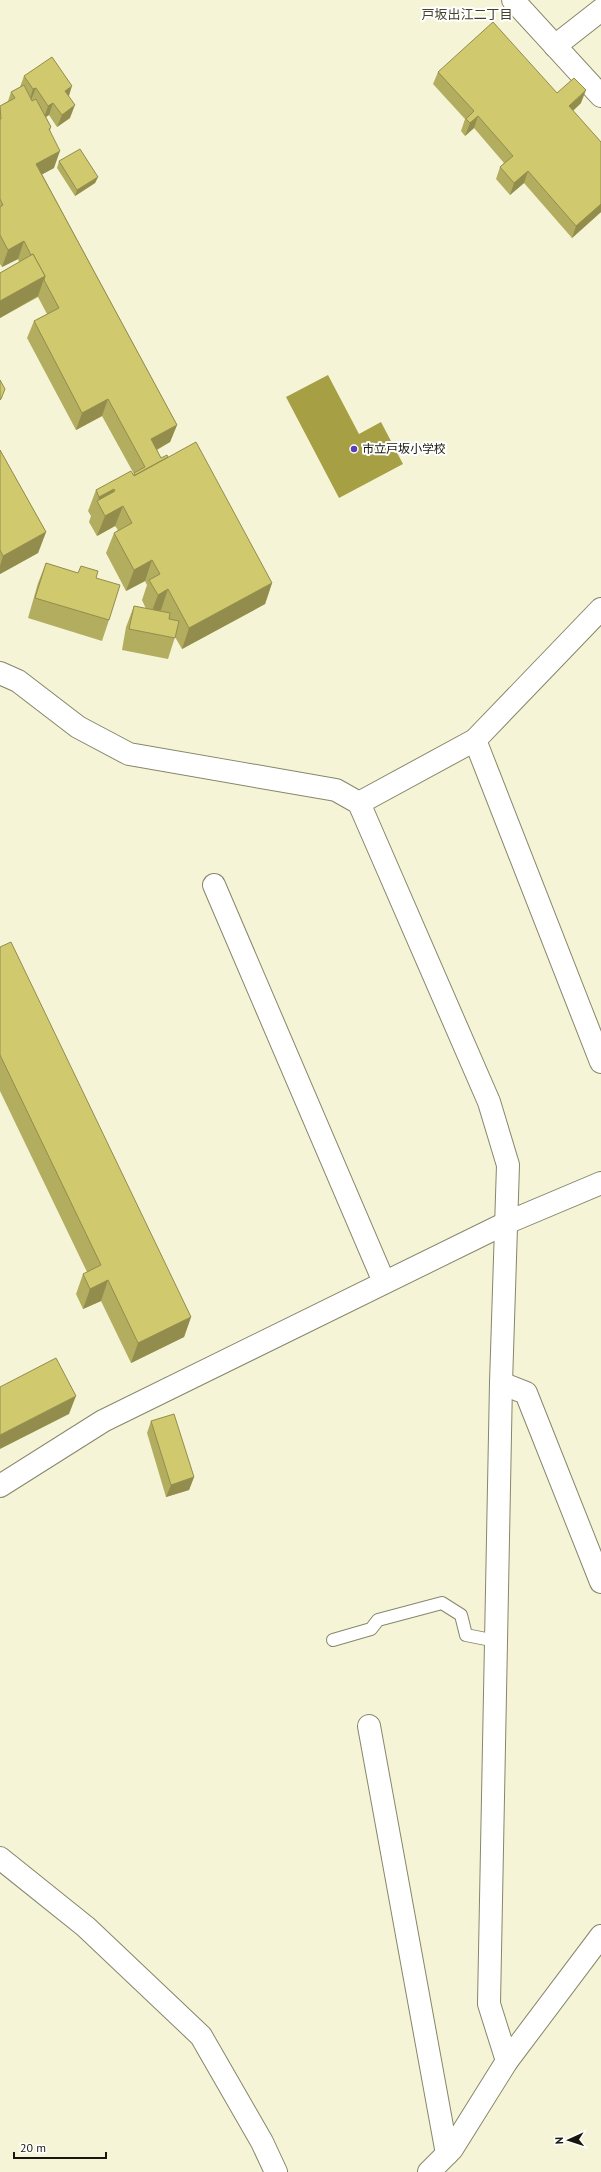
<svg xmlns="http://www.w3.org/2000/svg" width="601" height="2172" viewBox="0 0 601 2172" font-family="'PT Sans','Noto Sans JP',sans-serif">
	<rect width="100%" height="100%" fill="#f6f4d7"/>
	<path fill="#a79f44" d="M328 375 359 434 381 422 403 464 339 498 286 397Z"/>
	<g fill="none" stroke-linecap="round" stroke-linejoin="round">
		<defs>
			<path id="lane" d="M333 1640 371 1629 378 1620 442 1603 461 1615 466 1635 496 1641"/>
			<g id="street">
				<path d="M513 0 601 96"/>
				<path d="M555 46 601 10"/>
				<path d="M0 673 18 681 78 727 129 754 336 790 359 803 489 1102 508 1165 501 1383 489 2004 507 2061"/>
				<path d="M475 740 601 1062"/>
				<path d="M359 803 475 740 601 609"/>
				<path d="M214 885 384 1282"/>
				<path d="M501 1383 526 1393 601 1582"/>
				<path d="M0 1486 103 1421 506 1223"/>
				<path d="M369 1726 447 2154"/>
				<path d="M0 1858 86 1927 201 2036 262 2142 276 2172"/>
			</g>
			<g id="secondary">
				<path d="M506 1223 601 1183"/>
				<path d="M429 2172 452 2149 507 2061 601 1936"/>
			</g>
		</defs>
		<use href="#lane" stroke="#87866b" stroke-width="14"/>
		<use href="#street" stroke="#87866b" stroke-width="24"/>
		<use href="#secondary" stroke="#87866b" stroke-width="24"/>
		<use href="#lane" stroke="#fff" stroke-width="12"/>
		<use href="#street" stroke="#fff" stroke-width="22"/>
		<use href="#secondary" stroke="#fff" stroke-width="22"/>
	</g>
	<g fill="#b3ad5f">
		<path d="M438 72 557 93 581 103 573 111 601 142V212L572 238 524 183 510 195 496 179 500 167 504 163 474 128 465 136 461 131 465 119 433 84Z"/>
		<path d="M24 76 69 97 70 118 57 127 49 115 46 117 51 127 50 131 54 168 42 174 177 425 170 442 157 450 161 458 168 457 272 583 265 604 182 649 175 637 168 659 122 650 126 627 134 606 146 609 142 600 147 585 145 581 126 591 106 553 114 533 118 530 115 526 97 536 89 522 91 516 88 511 96 490 133 475 134 474 102 416 76 430 27 338 34 321 47 314 38 297 0 318V273L19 262 18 259 2 267 0 264V106L8 101 11 92 20 87Z"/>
		<path d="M59 161 98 177 95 183 75 196 57 168Z"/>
		<path d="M0 450 46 532 38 553 0 574Z"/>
		<path d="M46 563 78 573 81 566 96 578 109 620 102 641 28 618 38 583Z"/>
		<path d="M0 947 191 1317 184 1337 131 1363 101 1301 83 1309 76 1294 83 1274 87 1272 0 1091Z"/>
		<path d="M151 1421 194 1477 189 1490 166 1497 147 1433Z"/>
	</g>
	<g fill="#928d4d">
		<path d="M72 86 68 99 65 91Z"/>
		<path d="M36 88 31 100 29 102 33 89Z"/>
		<path d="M586 90 581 103 564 119 569 106Z"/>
		<path d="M53 103 49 115 44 118 48 106Z"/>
		<path d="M75 105 70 118 57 127 62 115Z"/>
		<path d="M478 116 474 128 465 136 470 123Z"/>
		<path d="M60 151 54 168 30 181 36 164Z"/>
		<path d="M528 171 524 183 510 195 514 183Z"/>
		<path d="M98 177 95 183 75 196 77 190Z"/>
		<path d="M601 204V212L572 238 576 226Z"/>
		<path d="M24 241 18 259 2 267 8 250Z"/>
		<path d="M45 276 38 296 0 318V301Z"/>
		<path d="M108 399 102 416 76 430 82 413Z"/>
		<path d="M177 425 170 442 145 456 151 439Z"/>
		<path d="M114 489 106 510 98 503 99 497Z"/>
		<path d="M123 506 115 526 97 536 105 516Z"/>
		<path d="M46 532 38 553 0 574V566L3 556Z"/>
		<path d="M152 560 145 581 126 591 134 570Z"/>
		<path d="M272 583 265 604 182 649 189 628Z"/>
		<path d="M168 589 161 610 150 616 158 595Z"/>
		<path d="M108 1280 101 1301 83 1309 90 1289Z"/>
		<path d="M191 1317 184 1337 131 1363 138 1343Z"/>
		<path d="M76 1396 69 1414 0 1449V1435Z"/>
		<path d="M194 1477 189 1490 166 1497 171 1485Z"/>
	</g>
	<g fill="#d0c96e" stroke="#928d4d">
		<path d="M493 22 557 93 574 78 586 90 569 106 601 142V204L576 226 528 171 514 183 500 167 513 156 478 116 470 123 466 119 474 111 438 72Z"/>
		<path d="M52 57 72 86 65 91 75 105 62 115 53 103 48 106 36 88 33 89 24 76Z"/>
		<path d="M24 85 32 101 36 99 51 127 49 129 60 151 36 164 177 425 151 439 161 458 167 455 168 457 135 475 134 473 145 467 108 399 82 413 34 321 59 308 44 280 45 276 33 254 31 255 24 241 8 250 0 235V207L3 205 0 199V119H1L0 106 15 98 11 92Z"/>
		<path d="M80 149 98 177 77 190 59 161Z"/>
		<path d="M33 254 45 276 0 301V273Z"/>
		<path d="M0 380 5 389 1 399 0 400Z"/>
		<path d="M196 442 272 583 189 628 168 589 158 595 149 580 160 574 152 560 134 570 114 533 132 523 123 506 105 516 97 501 115 491 114 489 99 497 96 490 131 471 134 476Z"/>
		<path d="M0 450 46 532 3 556 0 550Z"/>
		<path d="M46 563 78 573 81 566 91 569 98 571 96 578 120 585 109 620 35 598Z"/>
		<path d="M134 606 170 613 169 619 179 621 175 638 129 629Z"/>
		<path d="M11 942 191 1317 138 1343 108 1280 90 1289 83 1274 101 1265 0 1055V947Z"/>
		<path d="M56 1358 76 1396 0 1435V1387Z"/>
		<path d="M174 1414 194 1477 171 1485 151 1421Z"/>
	</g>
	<circle fill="#5541b9" stroke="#fff" stroke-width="1.5" cx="354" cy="449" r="4"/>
	<g text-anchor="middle" stroke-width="4" stroke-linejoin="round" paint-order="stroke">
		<g font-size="12" fill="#18170d" stroke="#fff" text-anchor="start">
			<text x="362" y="453">市立戸坂小学校</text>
		</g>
		<g font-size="13" fill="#44422a" stroke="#fff">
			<text x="467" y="19">戸坂出江二丁目</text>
		</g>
	</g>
	<g transform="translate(569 2140) rotate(267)" stroke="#ffffff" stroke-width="3" paint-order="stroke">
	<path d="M0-3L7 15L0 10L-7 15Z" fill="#18170d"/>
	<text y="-6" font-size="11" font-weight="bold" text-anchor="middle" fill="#18170d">N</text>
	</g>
	<path d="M14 2152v6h92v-6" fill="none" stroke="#18170d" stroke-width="2"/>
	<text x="20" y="2152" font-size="12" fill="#18170d" stroke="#ffffff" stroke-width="3" paint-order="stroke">20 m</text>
</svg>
